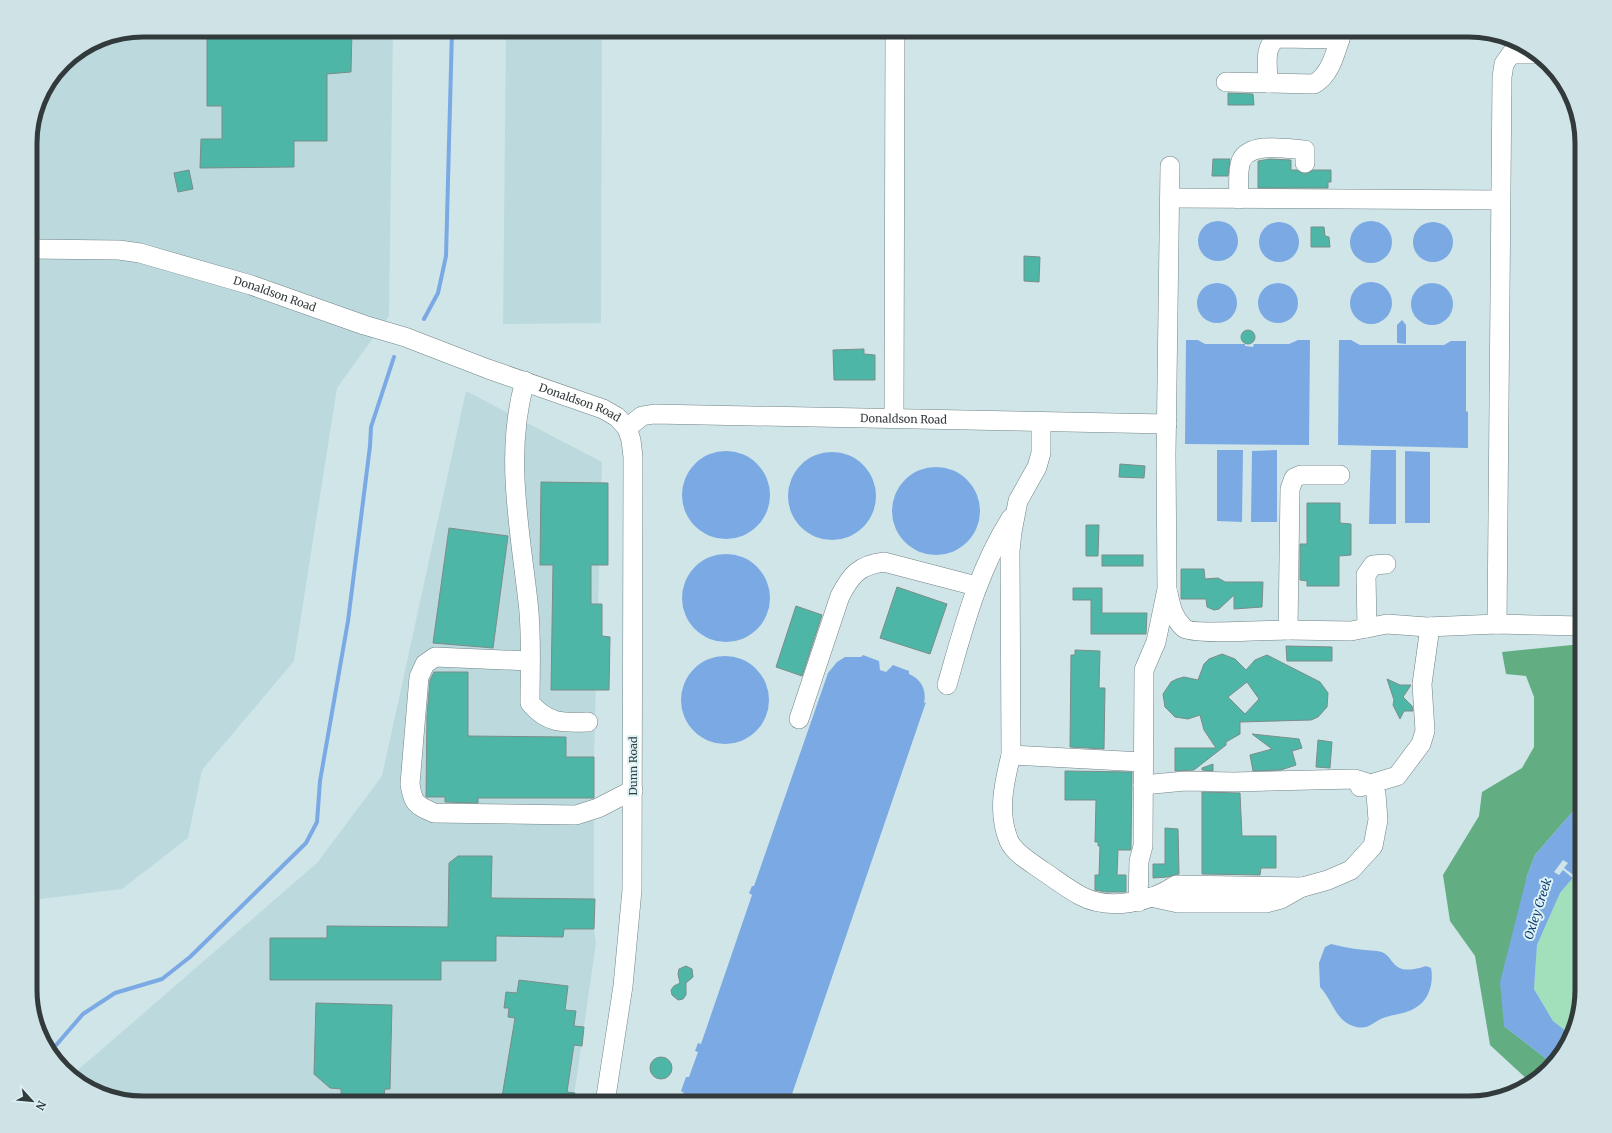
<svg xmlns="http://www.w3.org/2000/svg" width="1612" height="1133" viewBox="0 0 1612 1133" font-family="Merriweather,serif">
	<rect width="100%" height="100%" fill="#d0e5e8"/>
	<g fill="#bcdade">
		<path d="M143 30H393L389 316 337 388 294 661 202 770 188 838 122 889 32 900 30 916V136L39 99 63 63 100 39Z"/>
		<path d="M506 30H602L601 323 503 324Z"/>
		<path d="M466 391 602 462 594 757V929L596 943 573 1103H143L107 1097 74 1080 71 1076 317 863 382 776Z"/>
	</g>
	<path fill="#a1e0ba" d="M1582 867V990L1576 1026 1571 1035 1553 1021 1534 989 1537 945 1560 893Z"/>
	<path fill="#62ae82" d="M1582 644V801L1535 855 1527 876 1504 1026 1553 1064 1530 1082 1490 1045 1475 956 1450 921 1443 875 1479 816 1482 792 1522 768 1534 747V697L1526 676 1506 674 1502 652Z"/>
	<g fill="#7ba9e4">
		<circle cx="1218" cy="241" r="20"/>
		<circle cx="1371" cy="242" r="21"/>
		<circle cx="1433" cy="242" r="20"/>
		<circle cx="1279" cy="242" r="20"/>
		<circle cx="1371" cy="303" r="21"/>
		<circle cx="1432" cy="304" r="21"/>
		<circle cx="1278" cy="303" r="20"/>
		<circle cx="1217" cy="303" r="20"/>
		<path d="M1402 320 1406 325V344L1397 343V325Z"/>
		<path d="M1186 340H1198L1205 344H1245V346L1253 347 1254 344H1289L1298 340H1310L1309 445 1185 444Z"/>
		<path d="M1339 340H1351L1360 345H1444L1451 341H1466V411L1468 412V448L1338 445Z"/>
		<path d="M1217 450H1243L1242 522 1217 521Z"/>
		<path d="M1277 450V522H1251L1252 451Z"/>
		<path d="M1371 450H1396V524H1369Z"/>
		<circle cx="726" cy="495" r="44"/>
		<path d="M1405 451 1430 452V523H1405Z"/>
		<circle cx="832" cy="496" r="44"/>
		<circle cx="936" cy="511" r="44"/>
		<circle cx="726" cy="598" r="44"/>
		<path d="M863 655 879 661 880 670 886 672 893 665 909 671V674C921 679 927 690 924 703L926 702 789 1103H680L684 1093 681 1091 686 1077H689L698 1052 695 1051 698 1043 701 1044 752 895 749 893 752 886H754L828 673 837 662 845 657H861Z"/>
		<circle cx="725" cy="700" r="44"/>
		<path d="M1582 801V867L1560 893 1537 945 1534 989 1553 1021 1571 1035 1559 1059 1553 1064 1504 1026 1500 982 1527 876 1535 855Z"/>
		<path d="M1331 944C1347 948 1361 950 1377 951 1397 953 1387 979 1426 966L1431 968C1434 982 1429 1001 1415 1008 1406 1014 1394 1014 1383 1018 1371 1023 1368 1031 1353 1026 1335 1020 1332 999 1320 987L1319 963 1325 947Z"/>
	</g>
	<path fill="#d0e5e8" d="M1563 860 1568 863 1564 868 1576 877 1574 879 1563 870 1559 875 1554 872Z"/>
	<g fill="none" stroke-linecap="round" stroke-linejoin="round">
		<g stroke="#7ba9e4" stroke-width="4">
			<path d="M424 319 438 293 446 256 452 30"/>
			<path d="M51 1051 83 1014 115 993 162 979 190 957 306 843 317 822 320 781 348 621 370 446 371 427 394 357"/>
		</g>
	</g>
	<g fill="#4db6a6" stroke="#7a8d89" fill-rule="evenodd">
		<path d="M207 30H352L351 72 327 74V141H294V167L200 168 201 139H222V106H207Z"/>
		<path d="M1228 93 1253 94 1254 105H1228Z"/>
		<path d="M1213 159H1230L1228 176H1212Z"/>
		<path d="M1270 159 1291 160V170H1297L1305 174 1313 170H1331V182H1328V188H1258V161Z"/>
		<path d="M189 170 193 189 178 192 174 173Z"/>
		<path d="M1311 227H1324L1325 236 1329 237 1330 247H1311Z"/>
		<path d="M1024 256 1040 257 1039 282 1024 281Z"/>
		<circle cx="1248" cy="337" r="7"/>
		<path d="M864 349V354L875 355V380H834L833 350Z"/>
		<path d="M1120 464 1145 466 1144 478 1119 477Z"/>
		<path d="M541 482 608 483V565H591V604H602V636L610 637 609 690H551L553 565H540Z"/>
		<path d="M1307 503H1340V523L1351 524V555L1339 556V586H1307V581L1300 580V544H1307Z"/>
		<path d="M1086 525H1099L1098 556H1086Z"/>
		<path d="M449 528 508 536 493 648 433 643Z"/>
		<rect x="1102" y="555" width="41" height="11"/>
		<path d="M1181 569H1204L1205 579 1218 578 1225 582H1263L1262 607 1234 609V595L1219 609 1214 610 1207 607 1206 599H1181Z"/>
		<path d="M897 587 947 604 930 654 880 638Z"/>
		<path d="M1073 588H1102V613H1147L1146 634H1091V600H1073Z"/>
		<path d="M796 606 822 615 802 676 776 667Z"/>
		<path d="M1286 646 1332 647V661H1287Z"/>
		<path d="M1075 650 1100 651 1099 688H1105L1104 749 1070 747 1071 655H1075Z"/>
		<path d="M1222 654 1235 659 1246 670 1255 660 1267 655 1320 682 1328 693 1327 707 1318 717 1311 720 1240 722V734L1226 742V745L1194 770 1175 771V748H1216L1204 730 1200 715 1188 719 1175 717 1165 707 1163 694 1171 682 1177 679 1184 677 1198 680 1204 664 1209 659ZM1247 682 1259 699 1245 714 1228 697Z"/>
		<path d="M434 672H468V736L566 737V757H594V798H478V803L445 802V797H426L427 715 430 680Z"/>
		<path d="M1387 679 1400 685H1411L1403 697 1412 706 1413 711H1404L1400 719 1393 705 1394 700Z"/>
		<path d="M1252 734 1299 739 1302 748 1292 751 1296 765 1281 770 1253 771 1250 755 1272 749Z"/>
		<path d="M1318 740 1332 742 1330 768 1316 767Z"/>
		<path d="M1213 764V771L1202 770V768Z"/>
		<path d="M1065 771 1132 772 1131 847V850H1118L1117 875H1126V892H1106L1095 890V875H1099L1100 846H1098V842H1095L1096 800H1065Z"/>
		<path d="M1202 792 1240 793 1242 836H1276V868H1261L1260 875 1202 874Z"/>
		<path d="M1165 828 1178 829 1179 874 1167 877 1153 878V864H1165Z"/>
		<path d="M458 856H492L491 898 595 899 594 929H564L563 937 496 936V961H441V980H270V938H327V926L448 927 449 863Z"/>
		<path d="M686 966 692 969 693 977 686 983V995L683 999 678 1000 672 995 671 990 674 986 680 983 678 974 679 969Z"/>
		<path d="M519 980 568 986 565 1010 576 1011 574 1026 584 1027 582 1046 574 1045 567 1092 575 1093 573 1103H501L515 1018 508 1017 509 1008H504L506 992 517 993Z"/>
		<path d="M316 1003 392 1005 390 1089H385L383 1103 341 1102V1089L330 1088 314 1074Z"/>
		<circle cx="661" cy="1068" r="11"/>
	</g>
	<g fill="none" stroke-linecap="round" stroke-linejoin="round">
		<defs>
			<g id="minor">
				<path d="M1226 82 1314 84C1332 74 1336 49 1343 30"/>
				<path d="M1268 83C1268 67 1263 47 1277 38L1340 39"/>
				<path d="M1170 198 1500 200"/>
				<path d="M1239 199C1239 188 1237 172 1241 161 1250 141 1288 149 1305 150V163"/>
				<path id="s1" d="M30 249 119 250 140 253 251 285 364 325 405 337 488 369 603 409 617 417 627 428 631 440 633 457 632 890 623 986 605 1103"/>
				<path d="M525 381C504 453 520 530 528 602 532 635 530 670 530 703 548 724 563 723 588 722"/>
				<path d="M894 417 895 30"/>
				<path d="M1041 422V453L1037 467 1018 501 1012 532 1010 551 1011 755C1004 783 997 813 1009 841 1015 854 1032 863 1043 871 1055 879 1068 889 1081 896 1110 911 1151 902 1176 885L1303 887 1328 880 1351 870 1373 846 1378 820 1376 794 1371 784 1355 779 1234 782 1185 781 1143 785"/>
				<path id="s2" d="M627 428 642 416 654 414 1167 424"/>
				<path d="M1168 593C1171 607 1173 618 1184 628 1192 635 1271 630 1288 630L1290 489 1294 478 1301 475H1340"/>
				<path d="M1497 624 1502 77 1504 64 1511 54H1539"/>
				<path d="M1367 628 1366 575 1373 565 1386 564"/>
				<path d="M1288 630 1351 631 1387 624 1427 627 1497 624 1582 626"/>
				<path d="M529 661 435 657 425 664 419 677 410 784C413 804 416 805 434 813L576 815 598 808 633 790"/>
				<path d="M947 685C964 626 978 570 1011 518"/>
				<path d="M799 719 840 596C851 575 859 565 884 562L976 586"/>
				<path d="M1011 755 1143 762"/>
				<path d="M1360 787 1397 776 1421 744 1425 731 1422 684 1430 627"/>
				<path d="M1151 897 1178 903H1266L1281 899 1302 887"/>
				<path d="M1138 902 1139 861 1143 846 1144 670 1156 642 1167 589 1166 455 1170 166"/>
			</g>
		</defs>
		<use href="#minor" stroke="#708386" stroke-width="20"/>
		<use href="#minor" stroke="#fff" stroke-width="19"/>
	</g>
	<g text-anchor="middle" stroke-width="4" stroke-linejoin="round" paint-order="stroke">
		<g font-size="11" fill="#323a3c" stroke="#ddf2f5">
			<text dy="4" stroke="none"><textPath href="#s1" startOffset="251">Donaldson Road</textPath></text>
			<text dy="4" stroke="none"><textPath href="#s1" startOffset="575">Donaldson Road</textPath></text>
			<text dy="4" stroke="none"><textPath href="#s2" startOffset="281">Donaldson Road</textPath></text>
			<text transform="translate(633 766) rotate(-90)" y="4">Dunn Road</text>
		</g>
		<g font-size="12" font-style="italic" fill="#0d3b70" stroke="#ddf2f5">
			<text transform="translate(1538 909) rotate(-72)" y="4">Oxley Creek</text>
		</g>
	</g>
	<path d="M0 0H1612V1133H0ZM143 37H1469A106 106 0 0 1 1575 143V990A106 106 0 0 1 1469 1096H143A106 106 0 0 1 37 990V143A106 106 0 0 1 143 37Z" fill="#cfe3e6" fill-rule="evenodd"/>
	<path fill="none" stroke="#323a3c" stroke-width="5" d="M143 37H1469A106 106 0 0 1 1575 143V990A106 106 0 0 1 1469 1096H143A106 106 0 0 1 37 990V143A106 106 0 0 1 143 37Z"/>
	<g transform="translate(32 1101) rotate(117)" stroke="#ddf2f5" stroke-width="3" paint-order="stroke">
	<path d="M0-3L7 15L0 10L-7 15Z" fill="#323a3c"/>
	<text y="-6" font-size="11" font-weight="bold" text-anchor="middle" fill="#323a3c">N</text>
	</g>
</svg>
